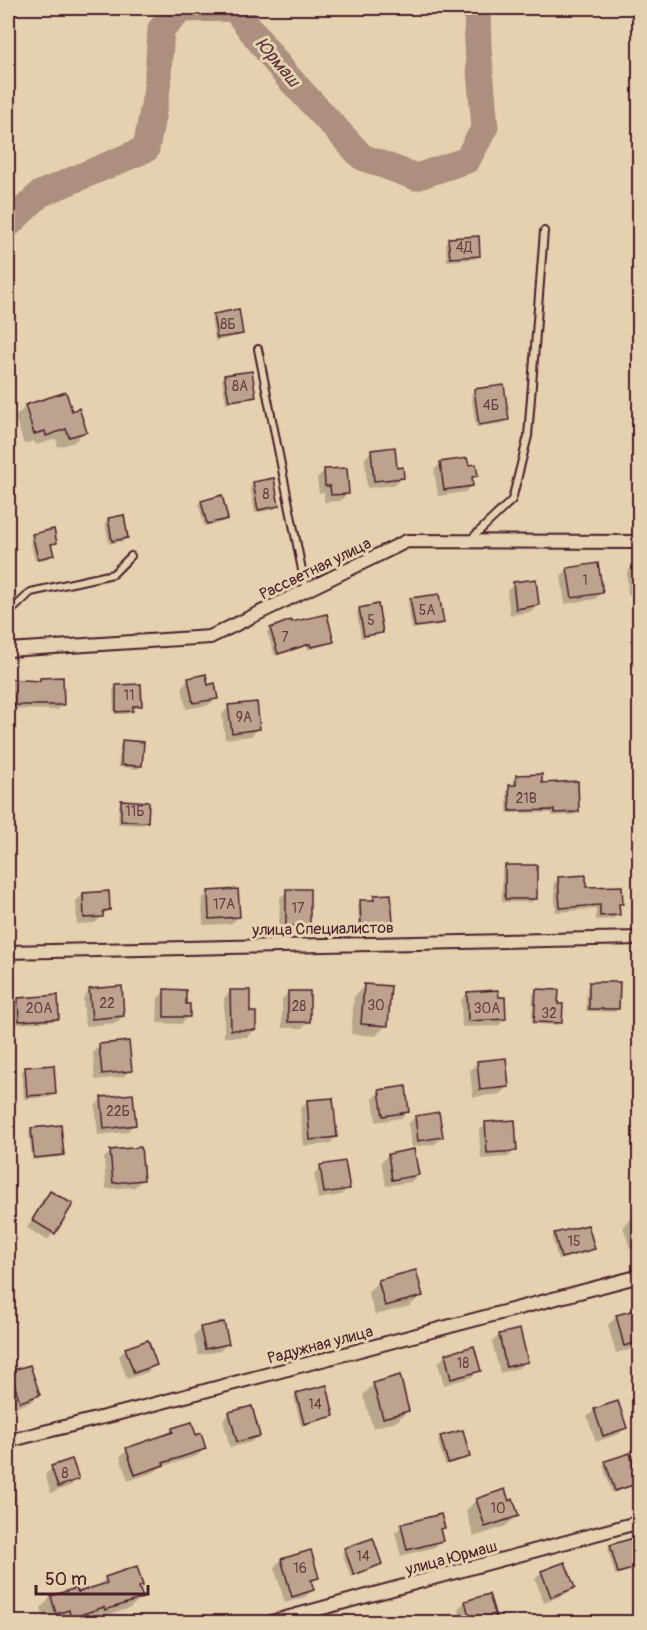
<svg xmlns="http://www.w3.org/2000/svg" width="647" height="1630" viewBox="0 0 647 1630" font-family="Pangolin,sans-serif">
	<rect width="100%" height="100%" fill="#e5d1af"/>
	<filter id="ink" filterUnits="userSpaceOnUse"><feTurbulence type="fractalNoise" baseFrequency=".0167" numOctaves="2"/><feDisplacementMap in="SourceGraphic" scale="12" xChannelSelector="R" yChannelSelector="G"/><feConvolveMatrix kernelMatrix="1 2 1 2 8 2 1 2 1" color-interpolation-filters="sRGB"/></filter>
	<g filter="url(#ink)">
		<g fill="#0003">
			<path d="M449 239 479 256 476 259 447 261 446 243Z"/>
			<path d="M214 315 242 333 239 336 215 341 211 318Z"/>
			<path d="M225 377 255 396 252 399 226 403 222 380Z"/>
			<path d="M475 391 507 420 504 423 476 427 471 394Z"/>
			<path d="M26 406 71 413 85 431 74 442 58 447 56 439 36 445 34 441 24 444 15 417Z"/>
			<path d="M372 451 402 478 395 485 367 488 365 458Z"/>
			<path d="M441 463 467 467 476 476 471 481 472 485 465 492 438 496 434 470Z"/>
			<path d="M324 471 347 494 340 501 324 502V492L319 493 317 478Z"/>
			<path d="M8 474 12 498 8 502Z"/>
			<path d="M253 484 278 506 275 509 255 513 250 487Z"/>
			<path d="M202 502 226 519 223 522 204 526 199 505Z"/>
			<path d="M109 519 126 538 123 541 109 544 105 522Z"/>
			<path d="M33 536 55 543 50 546 52 555 49 558 35 561 30 539Z"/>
			<path d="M634 565H640V594L628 595 627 572Z"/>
			<path d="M568 569 602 592 595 599 565 604 561 576Z"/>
			<path d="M514 584 538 605 531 612 510 615 507 591Z"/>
			<path d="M411 600 442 622 439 625 412 629 408 603Z"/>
			<path d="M360 609 382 632 378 635 361 638 357 612Z"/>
			<path d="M270 629 332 641 329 644 308 650 307 646 275 656 267 632Z"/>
			<path d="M40 679 63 704 58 710 8 709V681L38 682Z"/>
			<path d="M189 679 207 686 216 698 209 705 186 709 182 686Z"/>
			<path d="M116 686 140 705 137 708 131 709 128 714H114L113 690Z"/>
			<path d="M229 707 258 729 251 736 225 739 222 714Z"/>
			<path d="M123 742 141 765 138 769 118 767 120 745Z"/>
			<path d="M516 776 541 784 578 812 574 815 552 816V813H507V790L514 786 513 779Z"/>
			<path d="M122 802 146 822 143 825 118 824 119 805Z"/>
			<path d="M506 867 536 898 532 902H502V870Z"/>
			<path d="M559 878 621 903 618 907V914L613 919 596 920V909L556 912 554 883Z"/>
			<path d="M287 891 309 926 302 933 279 932 280 898Z"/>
			<path d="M209 892 238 917 231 924 203 925 202 899Z"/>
			<path d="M83 894 108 910 95 923 77 924 76 901Z"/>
			<path d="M374 897 391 923 388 926 359 927 358 905 361 902 371 901Z"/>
			<path d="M590 984 618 1008 615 1012 586 1011 587 987Z"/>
			<path d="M364 986 386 1025 376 1036 351 1034 354 997Z"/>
			<path d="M90 990 123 1016 116 1023 85 1026 83 998Z"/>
			<path d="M165 991 188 1017 181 1024 157 1023 158 998Z"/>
			<path d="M231 991 249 1014 254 1030 247 1037H224V998Z"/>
			<path d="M536 991 556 1006 560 1022 557 1025 532 1024 533 994Z"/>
			<path d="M289 992 309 1021 302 1028H282V999Z"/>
			<path d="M468 993 498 999 505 1019 498 1026 462 1027 461 1000Z"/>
			<path d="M18 1000 58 1018 55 1021 17 1024 15 1003Z"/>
			<path d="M100 1045 130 1070 123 1077 95 1080 93 1052Z"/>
			<path d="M477 1063 508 1087 501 1094 473 1097 470 1070Z"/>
			<path d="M26 1068 55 1094 52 1097 24 1099 22 1071Z"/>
			<path d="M380 1091 408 1111 401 1118 376 1122 373 1098Z"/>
			<path d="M102 1099 134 1124 127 1132 98 1135 95 1106Z"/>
			<path d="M307 1102 336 1137 329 1144 304 1146 300 1109Z"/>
			<path d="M415 1117 442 1137 435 1144 412 1147 408 1124Z"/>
			<path d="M486 1124 516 1150 508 1157 481 1159 479 1131Z"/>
			<path d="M32 1129 62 1154 59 1157 32 1160 29 1132Z"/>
			<path d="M111 1151 142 1180 135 1187 106 1189 104 1158Z"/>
			<path d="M388 1155 418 1175 411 1182 386 1186 381 1162Z"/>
			<path d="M321 1167 348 1188 341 1195 318 1199 314 1174Z"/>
			<path d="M50 1192 54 1233 47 1240 27 1228 43 1199Z"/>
			<path d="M640 1214V1247L630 1249 623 1226 634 1215Z"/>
			<path d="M555 1235 593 1249 590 1252 558 1260 552 1238Z"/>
			<path d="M379 1281 421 1295 410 1306 375 1315 368 1292Z"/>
			<path d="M640 1310V1347L616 1353 608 1325 617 1316Z"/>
			<path d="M201 1328 227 1344 220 1351 198 1355 194 1335Z"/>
			<path d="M499 1335 526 1361 519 1368 500 1373 492 1342Z"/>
			<path d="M473 1348 479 1370 472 1377 444 1385 438 1363 445 1356Z"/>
			<path d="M126 1349 155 1365 148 1372 127 1379 119 1356Z"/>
			<path d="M11 1373 38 1395 31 1402 13 1408 8 1391V1376Z"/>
			<path d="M374 1384 408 1411 397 1421 373 1428 363 1395Z"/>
			<path d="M297 1394 333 1415 330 1418 301 1426 294 1397Z"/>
			<path d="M594 1410 626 1427 619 1434 596 1442 587 1417Z"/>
			<path d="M230 1413 258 1435 251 1442 230 1448 223 1420Z"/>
			<path d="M191 1424 195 1437 204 1449 197 1456 159 1468 155 1472 128 1481 120 1457 127 1450 165 1436 172 1429Z"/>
			<path d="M441 1438 469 1456 465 1459 445 1465 438 1441Z"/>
			<path d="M606 1462 638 1482 635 1485 612 1493 603 1465Z"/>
			<path d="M52 1468 77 1479 70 1486 51 1493 45 1475Z"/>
			<path d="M8 1479H14L17 1501 8 1508Z"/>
			<path d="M476 1500 508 1502 517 1516 506 1526 474 1537 466 1511Z"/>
			<path d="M402 1526 443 1528 439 1531 442 1540 435 1547 401 1556 395 1533Z"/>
			<path d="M632 1540 640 1566 637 1569 615 1575 608 1549 611 1546Z"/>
			<path d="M345 1549 381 1564 377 1567 351 1577 342 1553Z"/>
			<path d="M281 1560 318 1577 311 1584 312 1590 305 1597 285 1603 274 1567Z"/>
			<path d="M542 1572 573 1587 566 1594 544 1603 535 1579Z"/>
			<path d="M106 1578 142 1585 138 1589 141 1598 130 1608 94 1620 93 1617 76 1622H59L58 1620 45 1622 41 1608 51 1597 77 1594 96 1588Z"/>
			<path d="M488 1595 494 1617 488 1622H463L458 1609 465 1602Z"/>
			<path d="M349 1613 350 1621 377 1614 380 1622H324L329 1618Z"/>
		</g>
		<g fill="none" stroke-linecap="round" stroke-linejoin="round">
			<path stroke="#ac8f7e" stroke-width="27" d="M8 225 40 194 146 149 157 89 161 29 182 9 234 8 286 75 362 157 416 177 467 160 485 127 478 48 477 8"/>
		</g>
		<g fill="#bda28d" stroke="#4a1f2b" stroke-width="1.5">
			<path d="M479 236 480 256 450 258 448 238Z"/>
			<path d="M239 309 243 334 217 338 213 314Z"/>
			<path d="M252 371 256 397 229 401 224 375Z"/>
			<path d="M504 385 509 420 479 425 474 389Z"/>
			<path d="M66 392 72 411 79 408 87 432 69 437 66 429 46 436 45 431 34 434 25 405Z"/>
			<path d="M395 447 397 468 403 467 404 478 374 481 371 450Z"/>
			<path d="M467 458 469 465 476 464 478 476 472 477 473 486 444 490 440 462Z"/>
			<path d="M347 468 349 494 331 495 330 486H325L324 469Z"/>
			<path d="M274 478 279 506 258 510 253 482Z"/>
			<path d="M222 495 228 519 207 524 201 501Z"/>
			<path d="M124 515 128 538 112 541 108 518Z"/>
			<path d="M54 529 57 543 51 544 54 555 38 559 32 534Z"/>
			<path d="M598 563 603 593 572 598 567 568Z"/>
			<path d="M536 579 539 605 516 609 513 582Z"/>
			<path d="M439 594 444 623 415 627 410 598Z"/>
			<path d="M378 604 383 633 364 636 359 608Z"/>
			<path d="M327 614 334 642 311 647 310 644 278 654 270 628 291 620 292 622Z"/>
			<path d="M206 674 208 685 215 683 218 699 193 703 188 678Z"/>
			<path d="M63 677 64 705H8V679L40 681V678Z"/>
			<path d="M141 684 142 706H133V711L116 712V685Z"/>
			<path d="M257 702 260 729 232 733 228 705Z"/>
			<path d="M122 740 144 742 142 766 121 765Z"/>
			<path d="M542 774V783L578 781 579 812 554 813V810L510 811 509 785H516V775Z"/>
			<path d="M121 800 149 802 148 822 121 821Z"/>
			<rect x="505" y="865" width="32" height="34"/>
			<path d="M586 875V887L622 886 623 904H619L620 915 600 916V905L560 908 558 877Z"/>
			<path d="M238 889 240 917 209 919 208 891Z"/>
			<rect x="286" y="889" width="24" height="37"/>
			<path d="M109 891 110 910 103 911V917L84 918 83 893Z"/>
			<path d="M391 894 393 923 361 925 360 900H374V895Z"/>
			<path d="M589 982H620L619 1009H589Z"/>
			<path d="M364 984 391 986 388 1026 361 1024Z"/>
			<path d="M122 986 124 1016 92 1019 89 989Z"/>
			<path d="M164 989 186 990V1004H190V1017H164Z"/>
			<path d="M536 989 559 990 558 1004H563L562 1023 534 1022Z"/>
			<path d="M230 990H250V1012H256V1030H231Z"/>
			<path d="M498 990 499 997H505L506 1019 468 1021 467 992Z"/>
			<rect x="288" y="991" width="22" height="31"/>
			<path d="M58 995 59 1019 19 1021 18 998Z"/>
			<path d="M129 1041 132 1071 102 1074 99 1044Z"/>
			<path d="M506 1058 509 1087 480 1090 477 1061Z"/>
			<path d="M54 1065 56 1094 27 1096 25 1067Z"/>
			<path d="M406 1086 409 1112 383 1116 379 1090Z"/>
			<path d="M133 1094 136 1125 104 1129 101 1097Z"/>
			<path d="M333 1098 337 1137 310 1140 307 1100Z"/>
			<path d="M439 1112 443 1137 418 1141 415 1116Z"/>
			<path d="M515 1120 517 1151 487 1153 485 1122Z"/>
			<path d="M61 1125 64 1155 34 1158 31 1128Z"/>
			<path d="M141 1147 144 1180 113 1183 110 1150Z"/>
			<path d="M414 1149 419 1175 392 1180 388 1154Z"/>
			<path d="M345 1161 350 1189 324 1193 320 1165Z"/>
			<path d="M50 1191 73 1204 55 1234 32 1220Z"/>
			<path d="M588 1225 595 1249 561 1258 554 1233Z"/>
			<path d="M416 1270 423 1296 385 1306 378 1280Z"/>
			<path d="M639 1309V1342L624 1346 616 1315Z"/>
			<path d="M224 1322 229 1344 205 1349 200 1327Z"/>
			<path d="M520 1329 528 1362 506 1367 499 1334Z"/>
			<path d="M148 1340 157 1365 134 1373 125 1348Z"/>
			<path d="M474 1346 481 1371 451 1379 445 1354Z"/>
			<path d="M30 1365 40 1395 20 1402 10 1371Z"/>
			<path d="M400 1375 409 1411 383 1418 373 1383Z"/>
			<path d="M327 1385 334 1416 304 1424 296 1393Z"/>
			<path d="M618 1401 627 1428 603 1436 594 1409Z"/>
			<path d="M252 1406 260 1436 237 1442 229 1412Z"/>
			<path d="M192 1422 196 1435 201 1433 206 1449 163 1463 164 1465 135 1475 126 1448 173 1432 172 1428Z"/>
			<path d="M463 1430 470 1457 448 1463 440 1436Z"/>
			<path d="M630 1453 639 1483 615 1491 605 1461Z"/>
			<path d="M72 1459 79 1479 58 1487 51 1466Z"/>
			<path d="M505 1489 509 1501 513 1499 519 1516 485 1527 476 1499Z"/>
			<path d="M441 1514 445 1528 440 1529 443 1541 407 1550 401 1524Z"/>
			<path d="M373 1538 382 1564 354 1575 344 1548Z"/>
			<path d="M633 1538 639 1567 618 1573 610 1545Z"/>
			<path d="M311 1550 319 1578 311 1580 314 1590 292 1597 281 1559Z"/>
			<path d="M565 1562 575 1588 551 1597 541 1571Z"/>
			<path d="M137 1566 143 1586 139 1587 143 1598 105 1610 104 1607 71 1618 69 1610 56 1614 51 1596 76 1588 78 1592 107 1583 105 1577Z"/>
			<path d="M489 1594 496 1617 479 1623H471L465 1601Z"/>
		</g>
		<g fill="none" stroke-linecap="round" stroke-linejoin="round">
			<defs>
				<g id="lane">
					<path d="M258 349 306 590"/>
					<path d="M470 540 512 500 528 436 544 231"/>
					<path d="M8 614 31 592 113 574 131 556"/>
				</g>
				<g id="street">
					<path d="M8 650 210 637 407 541 640 542"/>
					<path d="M8 952 640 938"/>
					<path d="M8 1441 136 1409 640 1276"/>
					<path d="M271 1622 640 1522"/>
				</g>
			</defs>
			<use href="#lane" stroke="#4a1f2b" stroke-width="10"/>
			<use href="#street" stroke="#4a1f2b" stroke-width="16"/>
			<use href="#lane" stroke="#e5d1af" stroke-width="6"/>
			<use href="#street" stroke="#e5d1af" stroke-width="12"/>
		</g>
	</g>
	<g text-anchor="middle" stroke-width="6" stroke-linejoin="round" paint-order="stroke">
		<g font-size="14" fill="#674044">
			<text x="464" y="252">4Д</text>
			<text x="228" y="329">8Б</text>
			<text x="240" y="391">8А</text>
			<text x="491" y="410">4Б</text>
			<text x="266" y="499">8</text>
			<text x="585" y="585">1</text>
			<text x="427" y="615">5А</text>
			<text x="371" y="625">5</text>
			<text x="285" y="642">7</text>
			<text x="129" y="700">11</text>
			<text x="244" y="722">9А</text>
			<text x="526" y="803">21В</text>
			<text x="135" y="816">11Б</text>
			<text x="224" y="909">17А</text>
			<text x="298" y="913">17</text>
			<text x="107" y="1008">22</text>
			<text x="376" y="1010">30</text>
			<text x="299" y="1011">28</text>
			<text x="39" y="1013">20А</text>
			<text x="487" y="1013">30А</text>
			<text x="549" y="1018">32</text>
			<text x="118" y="1116">22Б</text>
			<text x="574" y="1246">15</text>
			<text x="463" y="1368">18</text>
			<text x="315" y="1409">14</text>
			<text x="65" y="1478">8</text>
			<text x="498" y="1513">10</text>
			<text x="363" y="1561">14</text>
			<text x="300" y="1573">16</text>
		</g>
		<g font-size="16" fill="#4a1f2b" stroke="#e5d1af">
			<text transform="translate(315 568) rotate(-26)" y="6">Рассветная улица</text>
			<text transform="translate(323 928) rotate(-1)" y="6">улица Специалистов</text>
			<text transform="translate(320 1344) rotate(-15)" y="6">Радужная улица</text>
			<text transform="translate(451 1557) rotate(-15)" y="6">улица Юрмаш</text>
		</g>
		<g font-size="18" font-style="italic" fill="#5e353c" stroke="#e5d1af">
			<text transform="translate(278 62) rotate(50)" y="6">Юрмаш</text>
		</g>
	</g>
	<rect width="647" height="1630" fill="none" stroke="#e5d1af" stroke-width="30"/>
	<rect x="15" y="15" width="617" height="1600" fill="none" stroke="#4a1f2b" stroke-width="2" filter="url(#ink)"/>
	<path d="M36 1585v9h112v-9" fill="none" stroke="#4a1f2b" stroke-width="3"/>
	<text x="45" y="1585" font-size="18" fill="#4a1f2b" stroke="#e5d1af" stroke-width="4.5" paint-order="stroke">50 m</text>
</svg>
